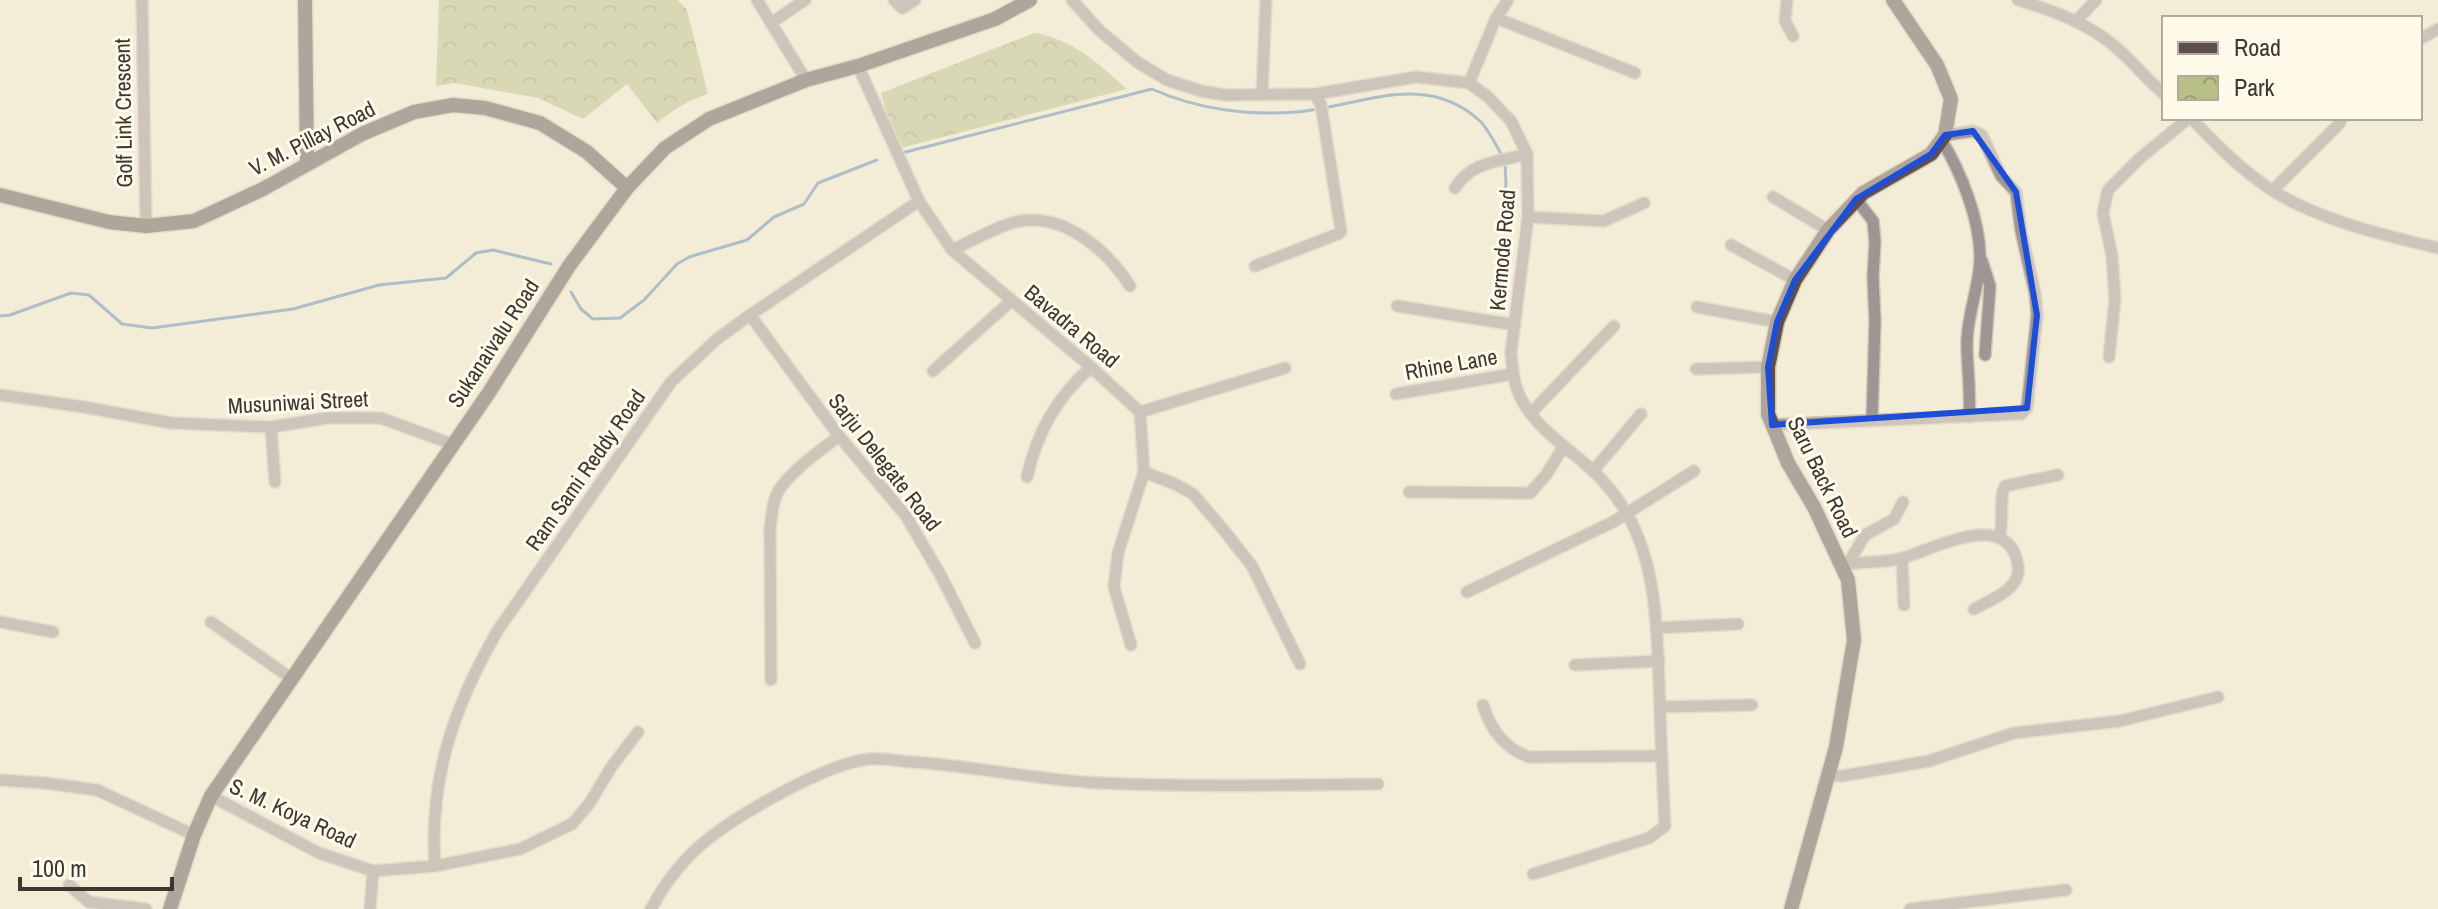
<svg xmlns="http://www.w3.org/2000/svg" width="2438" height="909" viewBox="0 0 2438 909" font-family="'Archivo Narrow',sans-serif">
	<defs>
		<pattern id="park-crowns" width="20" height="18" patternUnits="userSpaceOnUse" patternTransform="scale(2)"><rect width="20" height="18" fill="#b8c087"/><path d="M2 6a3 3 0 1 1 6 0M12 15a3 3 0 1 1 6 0" fill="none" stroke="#979d6f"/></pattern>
	</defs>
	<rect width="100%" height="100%" fill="#f3edd8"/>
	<g fill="url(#park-crowns)">
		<path d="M439 0H678L687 10 708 94C688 100 673 110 657 123L627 84 583 119 538 98 455 83 436 86Z"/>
		<path d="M1034 33C1073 39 1098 63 1127 89L897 149 881 93Z"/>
	</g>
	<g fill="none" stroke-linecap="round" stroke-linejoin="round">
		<g stroke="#5c86b0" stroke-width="3">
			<path d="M902 153 1152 89C1196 109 1248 116 1297 112 1361 106 1425 70 1480 121 1489 130 1496 146 1503 157"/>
			<path d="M1502 211 1506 184 1505 164"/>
			<path d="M571 292 581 309 593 319 620 318 644 300 677 264 689 257 747 240 774 217 804 204 818 183 877 160"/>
			<path d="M0 316 10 315 71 293 89 295 122 324 152 328 293 309 379 285 446 278 476 253 493 250 551 264"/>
		</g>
		<defs>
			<g id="minor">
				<path d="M142 0 146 226"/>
				<path d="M757 0 806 80"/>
				<path d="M894 0 902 8 915 0"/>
				<path d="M1072 0 1099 30 1137 62 1167 80 1201 91 1226 95 1315 94 1416 77 1469 83 1487 96 1511 121 1527 154 1528 217 1511 353C1512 365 1513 378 1517 389 1529 424 1566 446 1591 469 1604 481 1617 497 1626 512 1660 570 1657 644 1660 709 1661 748 1663 787 1665 826L1649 838 1533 874"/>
				<path d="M1787 0 1785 21 1793 36"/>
				<path d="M2018 0C2054 11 2091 24 2119 50 2135 64 2148 81 2164 94"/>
				<path d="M1496 18 1635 73"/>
				<path d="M2076 21 2096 0"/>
				<path d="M771 23 805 0"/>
				<path d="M2420 39 2438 29"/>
				<path d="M858 66 919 201 952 250 1091 367 1140 412 1144 472 1118 553 1114 587 1131 645"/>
				<path d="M1469 83 1496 18 1508 0"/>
				<path d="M1262 94 1266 0"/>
				<path d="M2191 118C2212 140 2234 163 2259 181 2305 217 2382 235 2438 248"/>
				<path d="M1942 141C1961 172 1980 220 1980 257 1980 286 1967 314 1967 343 1967 368 1971 392 1969 417"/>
				<path d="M1455 188C1472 161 1498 162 1527 154"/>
				<path d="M2273 190 2339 124 2342 118"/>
				<path d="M1773 197 1828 230"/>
				<path d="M1856 199 1873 221 1875 242 1873 277 1875 321 1872 420"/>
				<path d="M1528 217 1604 221 1644 203"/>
				<path d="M1731 245 1795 280"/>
				<path d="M952 250C970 242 1001 224 1020 221 1065 214 1107 250 1130 286"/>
				<path d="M1982 261 1990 286 1985 355"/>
				<path d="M1255 266 1338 234 1341 231 1321 105 1315 94"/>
				<path d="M1397 306 1515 325"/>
				<path d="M1697 307 1777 322"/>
				<path d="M750 315 839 436 906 516 941 576 975 643"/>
				<path d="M2109 357 2115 299 2112 256 2103 213 2108 190 2140 158 2189 118"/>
				<path d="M1696 369 1768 367"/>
				<path d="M933 371 1011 301"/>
				<path d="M1396 394 1513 374"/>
				<path d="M0 395 84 407 171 423 271 427 328 418H381L452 444"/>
				<path d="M1140 412 1285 368"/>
				<path d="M1531 413 1614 326"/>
				<path d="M1772 425 2021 414 2027 408 2037 315 2035 293 2021 231 2016 192 2001 176 1982 135 1973 131 1945 135"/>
				<path d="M271 427 275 482"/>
				<path d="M1593 471 1641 414"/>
				<path d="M1144 472 1175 484 1193 494 1222 528 1252 566 1300 664"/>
				<path d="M1027 477C1037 432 1057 397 1091 367"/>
				<path d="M1409 492 1530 493 1546 475 1564 446"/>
				<path d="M1999 537C2005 521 1998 499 2005 486L2058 475"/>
				<path d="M1902 558 1904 605"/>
				<path d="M1848 564 1865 535 1894 519 1903 502"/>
				<path d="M1842 566C1862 560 1883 564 1903 558 1936 548 2008 508 2018 565 2022 589 1992 599 1974 609"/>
				<path d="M1467 592 1613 522 1694 471"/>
				<path d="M0 622 53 632"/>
				<path d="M211 622 292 679"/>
				<path d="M1656 628 1738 624"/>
				<path d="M1575 665 1659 661"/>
				<path d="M771 680 770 529C772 515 772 499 781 487 796 467 820 451 839 436"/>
				<path d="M1483 705C1491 730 1504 748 1529 757L1662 756"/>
				<path d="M1660 707 1752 705"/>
				<path d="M1829 775 1842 776 1929 761 2014 733 2120 721 2218 697"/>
				<path d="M0 780 44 783 97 790 194 835"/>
				<path d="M211 796 319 853 373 871 435 866 520 849 572 824 589 804 612 766 638 732"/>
				<path d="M435 866C429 777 454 706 498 630L671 382 717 339 750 315 919 201"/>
				<path d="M69 885 89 902 146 909"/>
				<path d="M370 909 373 871"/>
				<path d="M651 909C665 883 685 857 708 839 741 813 829 762 870 759 883 758 899 761 912 762 975 766 1037 780 1099 783 1192 787 1285 785 1378 784"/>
				<path d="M1910 909 2066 890"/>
			</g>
			<g id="major">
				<path d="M305 0 307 164"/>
				<path d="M0 195 109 222 146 226 194 221 263 189 362 134 414 112 453 105 485 108 540 123 587 152 627 188"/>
				<path d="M170 909 194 835 211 796 488 394 569 266 627 188 665 148 709 119 806 80 858 66 995 19 1030 0"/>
				<path d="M1791 909 1836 747 1854 640 1848 580 1814 507 1788 463 1768 414V367L1777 322 1795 280 1828 230 1863 193 1931 154 1945 135 1951 99 1937 65 1893 0"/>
			</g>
		</defs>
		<use href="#minor" stroke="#cec9b6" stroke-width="14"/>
		<use href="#major" stroke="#cec9b6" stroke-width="17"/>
		<use href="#minor" stroke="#a09595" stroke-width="11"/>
		<use href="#major" stroke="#604e4e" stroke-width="14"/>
	</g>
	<path d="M0 0H2438V909H0ZM1973 131 2016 192 2037 315 2027 408 1772 425 1768 367 1777 322 1795 280 1856 199 1931 154 1945 135Z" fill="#f3edd8" fill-opacity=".55" fill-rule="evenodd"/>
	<path fill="none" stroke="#1d4ed8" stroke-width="6" stroke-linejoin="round" d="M1973 131 2016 192 2037 315 2027 408 1772 425 1768 367 1777 322 1795 280 1856 199 1931 154 1945 135Z"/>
	<g text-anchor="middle" stroke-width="6" stroke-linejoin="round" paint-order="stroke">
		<g font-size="22" fill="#3a3830" stroke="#fffae9">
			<text transform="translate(123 113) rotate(-91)" y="8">Golf Link Crescent</text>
			<text transform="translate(312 138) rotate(-27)" y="8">V. M. Pillay Road</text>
			<text transform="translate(1502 250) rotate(-85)" y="8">Kermode Road</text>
			<text transform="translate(1072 326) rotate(40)" y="8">Bavadra Road</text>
			<text transform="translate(493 343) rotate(-57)" y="8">Sukanaivalu Road</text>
			<text transform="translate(1451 364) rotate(-10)" y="8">Rhine Lane</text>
			<text transform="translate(298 402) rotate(-3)" y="8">Musuniwai Street</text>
			<text transform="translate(885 462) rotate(52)" y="8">Sarju Delegate Road</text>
			<text transform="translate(585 470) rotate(-55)" y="8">Ram Sami Reddy Road</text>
			<text transform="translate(1823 477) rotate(64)" y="8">Saru Back Road</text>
			<text transform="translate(293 813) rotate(25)" y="8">S. M. Koya Road</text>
		</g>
	</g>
	<rect x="2162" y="16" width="260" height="104" fill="#fffae9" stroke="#b0ac9f" stroke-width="2"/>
	<rect x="2178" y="42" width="40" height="12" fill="#604e4e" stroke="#b0ac9f" stroke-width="2"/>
	<text x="2234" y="56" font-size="24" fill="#3a3830">Road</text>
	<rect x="2178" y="76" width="40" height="24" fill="url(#park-crowns)" stroke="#b0ac9f" stroke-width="2"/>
	<text x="2234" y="96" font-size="24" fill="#3a3830">Park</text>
	<path d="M20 877v12h152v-12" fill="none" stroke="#3a3830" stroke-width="4"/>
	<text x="32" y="877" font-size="24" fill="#3a3830" stroke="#fffae9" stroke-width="6" paint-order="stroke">100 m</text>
</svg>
